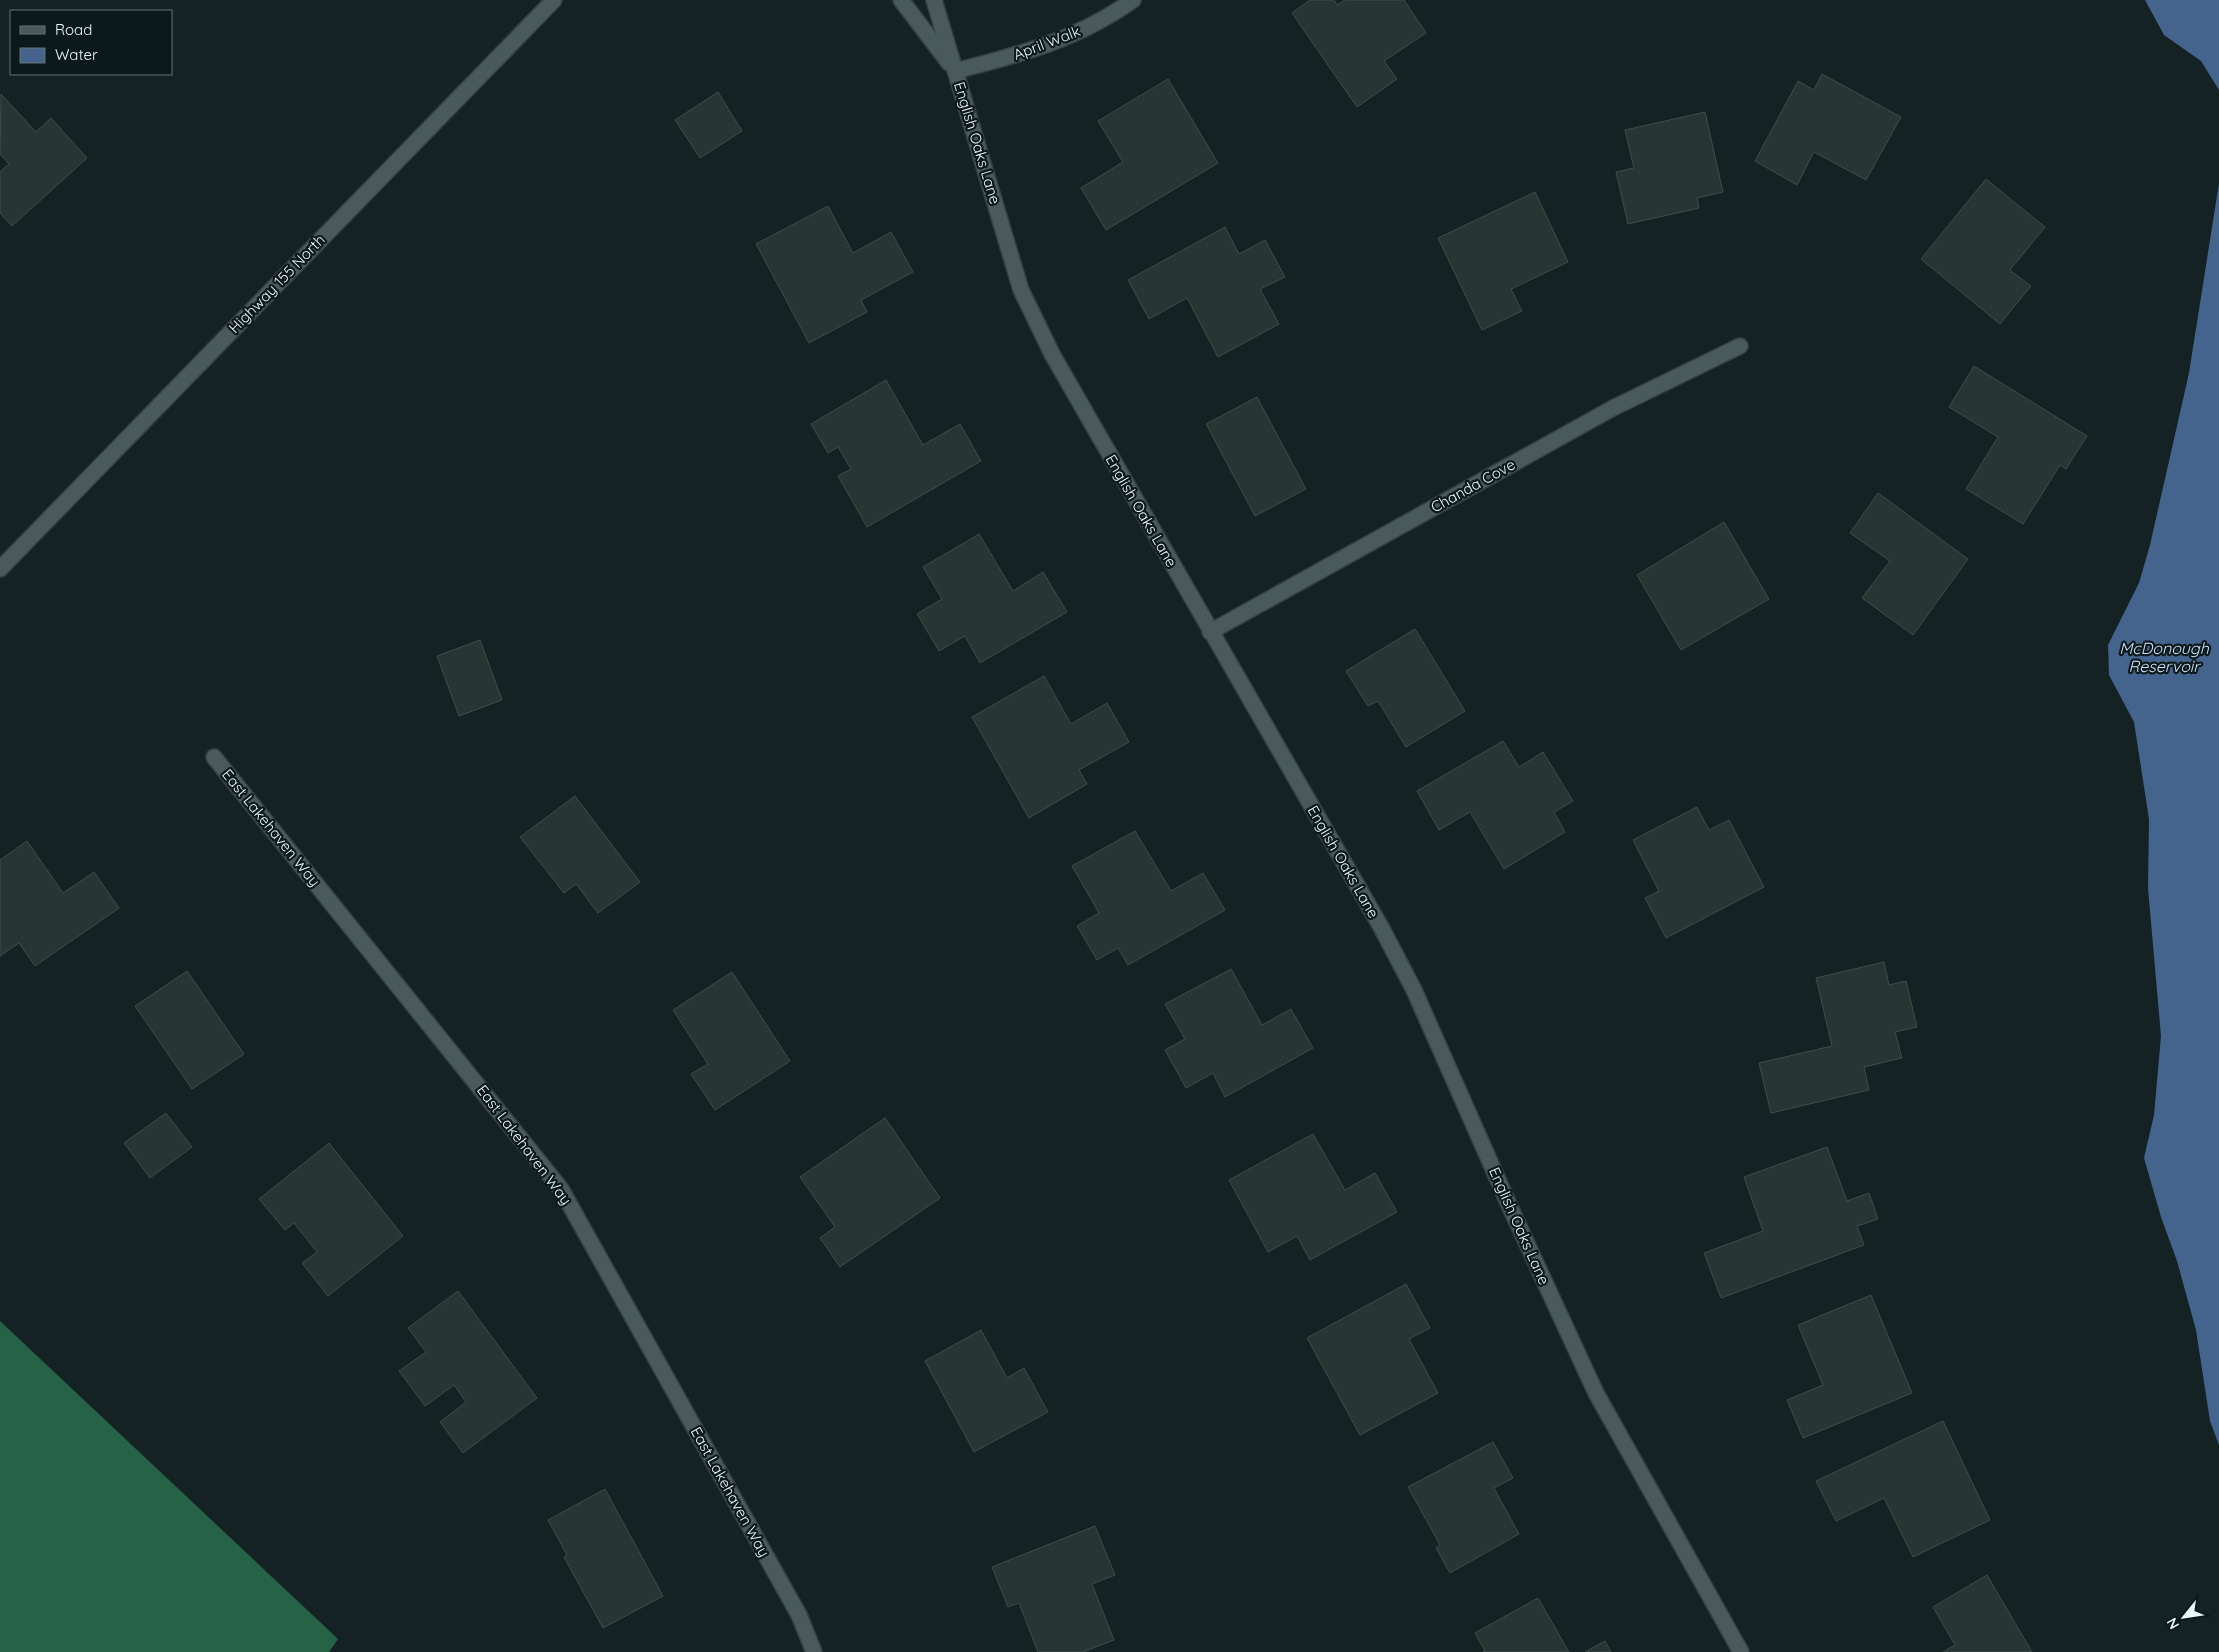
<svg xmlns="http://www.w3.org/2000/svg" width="2219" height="1652" viewBox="0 0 2219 1652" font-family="Quicksand,sans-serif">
	<rect width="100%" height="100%" fill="#142224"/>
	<path fill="#266246" d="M0 1321 338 1639 329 1652H0Z"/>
	<g fill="#44648d">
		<path d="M2145 0H2219V90L2201 61 2164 35Z"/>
		<path d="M2219 183V1445L2210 1421 2196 1330 2177 1261 2161 1217 2144 1158 2154 1115 2161 1036 2148 888 2149 819 2134 722 2109 675 2108 645 2139 583 2150 545 2189 373Z"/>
	</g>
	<g fill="#273533" stroke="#3e4d4a">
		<path d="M1310 0H1334L1337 5 1345 0H1404L1426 33 1384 61 1397 79 1357 107 1292 13Z"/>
		<path d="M1822 74 1901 117 1866 180 1814 152 1797 185 1755 161 1798 81 1814 90Z"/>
		<path d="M1168 79 1218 163 1106 230 1081 188 1123 162 1098 121Z"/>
		<path d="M718 92 742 131 700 158 675 120Z"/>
		<path d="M1 94 36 132 51 118 87 158 12 226 0 213V172L9 164 0 154Z"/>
		<path d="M1705 112 1723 192 1697 198 1699 208 1628 224 1616 172 1634 168 1625 130Z"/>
		<path d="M1986 179 2045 227 2010 270 2031 286 2000 324 1921 259Z"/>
		<path d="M1535 192 1568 262 1511 289 1522 311 1482 330 1438 238Z"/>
		<path d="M828 206 853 253 891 232 913 272 861 300 867 312 809 343 756 244Z"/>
		<path d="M1225 227 1239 254 1265 240 1285 277 1260 289 1279 324 1218 357 1187 298 1149 319 1128 280Z"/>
		<path d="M1974 366 2087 436 2066 469 2060 465 2023 524 1966 489 1998 437 1949 407Z"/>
		<path d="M886 380 923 445 960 424 981 461 867 527 838 476 851 469 838 447 828 453 811 424Z"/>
		<path d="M1257 397 1306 489 1255 516 1206 424Z"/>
		<path d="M1878 493 1968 559 1913 635 1862 598 1890 561 1850 533Z"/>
		<path d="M1724 522 1769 599 1681 650 1637 575Z"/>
		<path d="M979 534 1013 591 1043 572 1067 612 980 663 965 636 939 651 917 614 942 599 923 567Z"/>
		<path d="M1415 629 1465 711 1406 747 1378 701 1368 706 1346 671Z"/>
		<path d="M480 640 502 700 459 716 437 656Z"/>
		<path d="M1044 676 1071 724 1107 703 1129 742 1079 770 1087 784 1029 818 972 717Z"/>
		<path d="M1503 741 1519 767 1543 752 1573 801 1554 812 1565 832 1504 869 1470 812 1439 830 1417 791Z"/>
		<path d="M575 796 640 882 598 913 576 884 564 893 520 837Z"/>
		<path d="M1697 807 1709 830 1729 820 1764 887 1666 938 1645 898 1659 891 1633 840Z"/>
		<path d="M1135 831 1171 891 1203 873 1225 910 1128 965 1118 948 1097 960 1077 926 1099 913 1072 866Z"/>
		<path d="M27 841 63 893 94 872 119 908 35 966 19 943 0 956V860Z"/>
		<path d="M1884 962 1889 985 1906 981 1917 1027 1895 1032 1902 1058 1864 1067 1869 1090 1771 1113 1759 1063 1832 1046 1816 978Z"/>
		<path d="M1231 969 1262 1025 1291 1009 1313 1048 1225 1097 1213 1073 1186 1088 1165 1050 1185 1039 1165 1004Z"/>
		<path d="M187 971 244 1054 192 1089 135 1006Z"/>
		<path d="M732 972 790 1061 715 1110 691 1074 708 1064 673 1010Z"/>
		<path d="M166 1113 192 1147 150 1178 124 1143Z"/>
		<path d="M885 1118 940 1198 840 1267 820 1238 835 1227 800 1177Z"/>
		<path d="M1313 1134 1345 1190 1375 1173 1397 1212 1310 1260 1297 1236 1268 1252 1229 1180Z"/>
		<path d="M329 1143 403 1236 328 1296 302 1263 317 1252 294 1223 285 1230 259 1199Z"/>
		<path d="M1827 1147 1847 1201 1869 1193 1878 1219 1857 1226 1864 1245 1721 1298 1704 1253 1763 1231 1744 1177Z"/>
		<path d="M1406 1284 1430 1328 1409 1339 1438 1393 1360 1435 1307 1338Z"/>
		<path d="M458 1291 537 1398 463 1453 440 1422 466 1402 454 1385 425 1406 399 1371 426 1352 408 1328Z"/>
		<path d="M1871 1295 1912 1393 1803 1438 1787 1400 1823 1385 1798 1325Z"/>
		<path d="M981 1330 1007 1378 1024 1368 1048 1412 974 1452 925 1361Z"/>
		<path d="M1943 1421 1990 1520 1913 1557 1884 1498 1836 1521 1816 1481Z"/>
		<path d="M1493 1442 1513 1478 1494 1488 1519 1534 1450 1573 1436 1548 1440 1545 1408 1487Z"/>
		<path d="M605 1489 663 1596 603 1628 564 1557 567 1555 548 1520Z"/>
		<path d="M1095 1526 1115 1575 1092 1584 1114 1640 1083 1652H1038L1019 1603 1008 1607 992 1567Z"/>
		<path d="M1987 1575 2032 1652H1943L1955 1645 1933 1607Z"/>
		<path d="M1538 1598 1569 1652H1483L1485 1651 1475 1633Z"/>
		<path d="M1605 1641 1611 1652H1585Z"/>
	</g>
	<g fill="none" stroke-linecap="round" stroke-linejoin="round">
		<defs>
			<g id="street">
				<path d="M901 0 949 63"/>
				<path d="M934 0 1021 290 1052 354 1381 927 1414 990 1510 1207 1596 1393 1741 1652"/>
				<path d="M955 71C1019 55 1079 39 1133 0"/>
				<path d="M1210 632 1613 408 1740 346"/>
				<path d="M214 757 561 1189 799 1615 814 1652"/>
			</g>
			<path id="secondary" d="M0 569 554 0"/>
		</defs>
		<use href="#street" stroke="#363f41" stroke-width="18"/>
		<use href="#secondary" stroke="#363f41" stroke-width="18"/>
		<use href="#street" stroke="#4a595c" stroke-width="15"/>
		<use href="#secondary" stroke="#4a595c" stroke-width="15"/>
	</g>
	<g text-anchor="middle" stroke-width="4.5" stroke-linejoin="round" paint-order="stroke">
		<g font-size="15" fill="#eef7f8" stroke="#0b191b">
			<text transform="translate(1047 43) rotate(-21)" y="5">April Walk</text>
			<text transform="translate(977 143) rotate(73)" y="5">English Oaks Lane</text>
			<text transform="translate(277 284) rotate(-46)" y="5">Highway 155 North</text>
			<text transform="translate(1473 486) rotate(-29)" y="5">Chanda Cove</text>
			<text transform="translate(1141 511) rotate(60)" y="5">English Oaks Lane</text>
			<text transform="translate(271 828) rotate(51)" y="5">East Lakehaven Way</text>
			<text transform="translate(1343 862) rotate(60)" y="5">English Oaks Lane</text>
			<text transform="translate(524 1145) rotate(53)" y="5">East Lakehaven Way</text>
			<text transform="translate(1519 1226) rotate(66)" y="5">English Oaks Lane</text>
			<text transform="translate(730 1492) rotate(61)" y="5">East Lakehaven Way</text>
		</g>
		<g font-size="16" font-style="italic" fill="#cee2fd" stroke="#0b191b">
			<text x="2164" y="654">McDonough<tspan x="2164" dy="18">Reservoir</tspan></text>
		</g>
	</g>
	<rect x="10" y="10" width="162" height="65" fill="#0b191b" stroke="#667273"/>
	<rect x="20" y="26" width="25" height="8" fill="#4a595c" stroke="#667273"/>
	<text x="55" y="35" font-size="15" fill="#eef7f8">Road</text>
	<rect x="20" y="48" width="25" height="15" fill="#44648d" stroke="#667273"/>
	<text x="55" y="60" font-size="15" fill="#eef7f8">Water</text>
	<g transform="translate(2184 1617) rotate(240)" stroke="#0b191b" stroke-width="4" paint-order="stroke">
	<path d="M0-4L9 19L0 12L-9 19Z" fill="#eef7f8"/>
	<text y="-8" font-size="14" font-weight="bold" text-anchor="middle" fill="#eef7f8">N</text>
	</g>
</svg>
